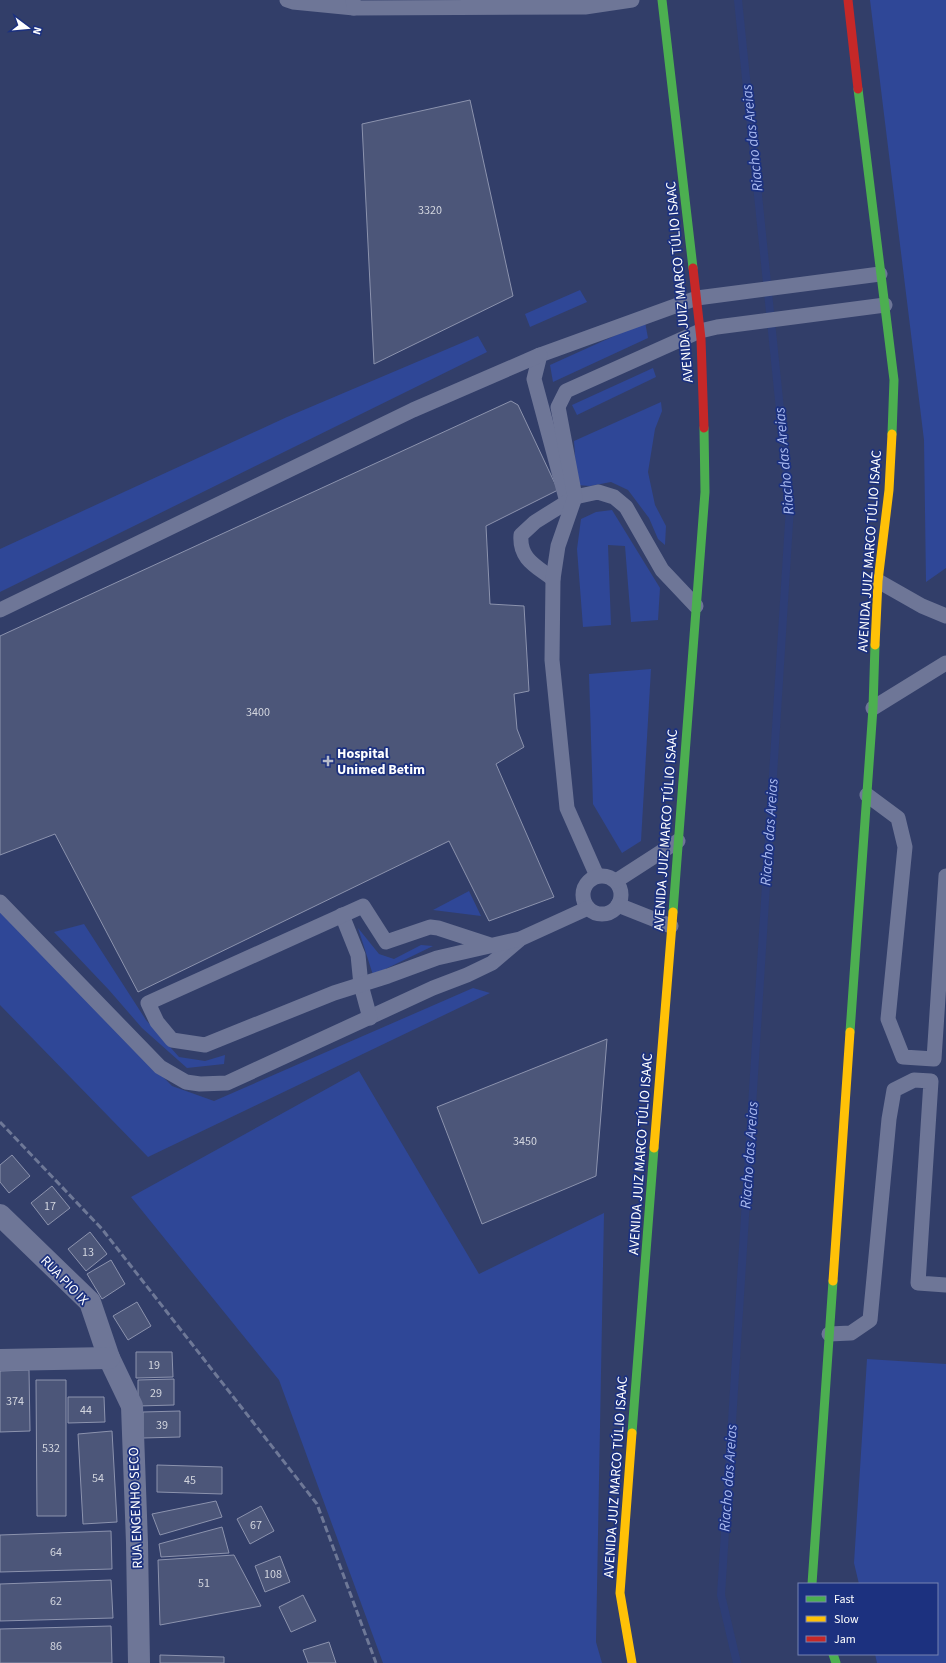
<svg xmlns="http://www.w3.org/2000/svg" width="946" height="1663" viewBox="0 0 946 1663" font-family="'Source Sans 3',sans-serif">
	<rect width="100%" height="100%" fill="#323e69"/>
	<g fill="#2f4797">
		<path d="M870 0H946V568L926 582 924 440Z"/>
		<path d="M580 290 587 302 530 327 525 314Z"/>
		<path d="M645 322 648 338 553 382 550 365Z"/>
		<path d="M478 336 487 352 0 592V549L287 417Z"/>
		<path d="M653 368 656 377 577 415 572 405Z"/>
		<path d="M661 402 662 411 655 429 648 472 655 505 666 526 665 545 658 539 649 518 628 490 611 482 590 486 577 485 574 441Z"/>
		<path d="M612 510 660 588 658 620 631 622 625 546 608 545 611 625 583 627 577 549 581 519 596 512Z"/>
		<path d="M651 669 641 841 622 853 593 804 589 674Z"/>
		<path d="M469 891 481 916 433 910Z"/>
		<path d="M0 910 172 1086 214 1101 473 988 490 993 148 1157 0 1005Z"/>
		<path d="M84 924 146 1020 179 1057 205 1061 225 1055 224 1064 187 1068 142 1028 109 990 54 932Z"/>
		<path d="M358 928 379 954 394 959 421 945 433 946 373 975Z"/>
		<path d="M359 1071 479 1274 604 1213 596 1642 602 1663H383L279 1380 131 1197Z"/>
		<path d="M867 1359 946 1364V1663H877L875 1654H937V1584H859L854 1563Z"/>
	</g>
	<g fill="none" stroke-linecap="round" stroke-linejoin="round">
		<path stroke="#2e3e77" stroke-width="8" d="M737 1663 721 1595 790 507 738 0"/>
	</g>
	<g fill="#4c5679" stroke="#8c93ae">
		<path d="M470 100 513 296 374 364 362 124Z"/>
		<path d="M511 401 518 405 558 490 486 526 490 604 524 606 529 691 514 694 517 729 524 747 496 764 554 897 489 921 449 841 138 992 55 834 0 855V636Z"/>
		<path d="M607 1039 596 1176 482 1224 437 1107Z"/>
		<path d="M12 1155 30 1176 9 1193 0 1182V1165Z"/>
		<path d="M52 1186 70 1208 48 1225 31 1203Z"/>
		<path d="M90 1232 107 1254 86 1271 68 1249Z"/>
		<path d="M111 1260 125 1284 102 1299 87 1274Z"/>
		<path d="M137 1302 151 1326 128 1340 113 1316Z"/>
		<path d="M136 1352H172L173 1377 136 1378Z"/>
		<path d="M29 1370 30 1431 0 1432V1371Z"/>
		<path d="M174 1379V1405L138 1406V1380Z"/>
		<path d="M36 1380H66V1516H37Z"/>
		<path d="M68 1397H104L105 1422 68 1423Z"/>
		<path d="M180 1411V1437L143 1438V1412Z"/>
		<path d="M112 1431 117 1522 83 1524 78 1434Z"/>
		<path d="M157 1465 222 1467V1494L157 1492Z"/>
		<path d="M216 1501 222 1517 160 1535 152 1514Z"/>
		<path d="M261 1506 274 1531 250 1544 237 1519Z"/>
		<path d="M222 1527 229 1553 161 1557 159 1544Z"/>
		<path d="M111 1531 112 1569 0 1572V1535Z"/>
		<path d="M234 1555 261 1606 160 1625 158 1560Z"/>
		<path d="M280 1556 290 1582 265 1592 255 1566Z"/>
		<path d="M111 1580 113 1618 0 1621V1584Z"/>
		<path d="M303 1595 316 1621 291 1632 279 1607Z"/>
		<path d="M111 1626 112 1663H0V1629Z"/>
		<path d="M329 1642 336 1663H308L303 1650Z"/>
		<path d="M160 1655 224 1657V1663H160Z"/>
	</g>
	<g fill="none" stroke-linecap="round" stroke-linejoin="round">
		<g stroke="#6e7697" stroke-width="15">
			<path d="M287 0 293 2 354 8"/>
			<path d="M353 0 354 8 585 7 632 0"/>
			<path d="M567 502 534 379 540 355 697 298 880 274"/>
			<path d="M553 579C536 566 519 559 521 535L535 522 575 497 598 492 614 497 626 507 662 570 696 606"/>
			<path d="M878 581 922 606 946 616"/>
			<path d="M0 610 413 410 540 355"/>
			<path d="M873 708 946 663"/>
			<path d="M867 795 898 818 905 847 888 1019 903 1057 934 1059 946 876"/>
			<path d="M597 876 567 808 552 660 553 579 558 546 575 497 558 407 566 391 700 331 717 327 885 305"/>
			<circle cx="602" cy="895" r="19"/>
			<path d="M616 881 678 841"/>
			<path d="M0 902 160 1067 186 1082 200 1084 227 1083 433 988 467 975 492 963 519 940"/>
			<path d="M618 905 671 926"/>
			<path d="M342 915 358 955 361 985 370 1018"/>
			<path d="M490 945 438 928 430 927 386 942 363 906 148 1003 157 1022 172 1040 205 1045 334 993 388 976 437 958 520 939 588 908"/>
			<path d="M829 1334 851 1333 870 1320 889 1119 894 1090 914 1080 931 1081 918 1283 946 1285"/>
		</g>
		<g stroke="#6e7697" stroke-width="22">
			<path d="M0 1215 90 1302 109 1358 132 1406 137 1543 139 1663"/>
			<path d="M0 1360 109 1358"/>
		</g>
		<g stroke="#4caf50" stroke-width="9">
			<path d="M662 0 693 268"/>
			<path d="M858 89 894 380 892 434"/>
			<path d="M673 912 705 492 704 428"/>
			<path d="M850 1032 873 708 875 645"/>
			<path d="M632 1433 654 1148"/>
			<path d="M812 1584 833 1281"/>
			<path d="M833 1654 836 1663"/>
		</g>
		<g stroke="#ffc107" stroke-width="9">
			<path d="M875 645 878 581 889 490 892 434"/>
			<path d="M654 1148 673 912"/>
			<path d="M833 1281 850 1032"/>
			<path d="M632 1663 620 1593 632 1433"/>
		</g>
		<g stroke="#c62828" stroke-width="9">
			<path d="M848 0 858 89"/>
			<path d="M693 268 701 339 704 428"/>
		</g>
		<path stroke="#6e7897" stroke-width="3" stroke-dasharray="7 3" stroke-linecap="butt" d="M0 1122 102 1229 317 1504 376 1663"/>
	</g>
	<path fill="#b7bbca" stroke="#1c317f" stroke-width="1.5" d="M326 755h4v4h4v4h-4v4h-4v-4h-4v-4h4z"/>
	<g text-anchor="middle" stroke-width="3.5" stroke-linejoin="round" paint-order="stroke">
		<g font-size="12" fill="#d2d5de">
			<text x="430" y="214">3320</text>
			<text x="258" y="716">3400</text>
			<text x="525" y="1145">3450</text>
			<text x="50" y="1210">17</text>
			<text x="88" y="1256">13</text>
			<text x="154" y="1369">19</text>
			<text x="156" y="1397">29</text>
			<text x="15" y="1405">374</text>
			<text x="86" y="1414">44</text>
			<text x="162" y="1429">39</text>
			<text x="51" y="1452">532</text>
			<text x="98" y="1482">54</text>
			<text x="190" y="1484">45</text>
			<text x="256" y="1529">67</text>
			<text x="56" y="1556">64</text>
			<text x="273" y="1578">108</text>
			<text x="204" y="1587">51</text>
			<text x="56" y="1605">62</text>
			<text x="56" y="1650">86</text>
		</g>
		<g font-size="14" fill="#fff" stroke="#1c317f">
			<text transform="translate(679 282) rotate(-95)" y="5">AVENIDA JUIZ MARCO TÚLIO ISAAC</text>
			<text transform="translate(869 551) rotate(-86)" y="5">AVENIDA JUIZ MARCO TÚLIO ISAAC</text>
			<text transform="translate(665 830) rotate(-86)" y="5">AVENIDA JUIZ MARCO TÚLIO ISAAC</text>
			<text transform="translate(640 1154) rotate(-86)" y="5">AVENIDA JUIZ MARCO TÚLIO ISAAC</text>
			<text transform="translate(65 1280) rotate(46)" y="5">RUA PIO IX</text>
			<text transform="translate(615 1477) rotate(-86)" y="5">AVENIDA JUIZ MARCO TÚLIO ISAAC</text>
			<text transform="translate(135 1508) rotate(-92)" y="5">RUA ENGENHO SECO</text>
		</g>
		<g font-size="14" font-weight="bold" fill="#fff" stroke="#1c317f" text-anchor="start">
			<text x="337" y="758">Hospital<tspan x="337" dy="16">Unimed Betim</tspan></text>
		</g>
		<g font-size="15" font-style="italic" fill="#abbbf1" stroke="#1c317f">
			<text transform="translate(752 138) rotate(-96)" y="5">Riacho das Areias</text>
			<text transform="translate(784 461) rotate(-95)" y="5">Riacho das Areias</text>
			<text transform="translate(769 832) rotate(-86)" y="5">Riacho das Areias</text>
			<text transform="translate(749 1155) rotate(-86)" y="5">Riacho das Areias</text>
			<text transform="translate(728 1478) rotate(-86)" y="5">Riacho das Areias</text>
		</g>
	</g>
	<rect x="798" y="1583" width="140" height="72" fill="#1c317f" stroke="#7783b2"/>
	<rect x="806" y="1596" width="20" height="6" fill="#4caf50" stroke="#7783b2"/>
	<text x="834" y="1603" font-size="12" fill="#ffffff">Fast</text>
	<rect x="806" y="1616" width="20" height="6" fill="#ffc107" stroke="#7783b2"/>
	<text x="834" y="1623" font-size="12" fill="#ffffff">Slow</text>
	<rect x="806" y="1636" width="20" height="6" fill="#c62828" stroke="#7783b2"/>
	<text x="834" y="1643" font-size="12" fill="#ffffff">Jam</text>
	<g transform="translate(28 28) rotate(106)" stroke="#1c317f" stroke-width="3" paint-order="stroke">
	<path d="M0-3L7 15L0 10L-7 15Z" fill="#ffffff"/>
	<text y="-6" font-size="11" font-weight="bold" text-anchor="middle" fill="#ffffff">N</text>
	</g>
</svg>
